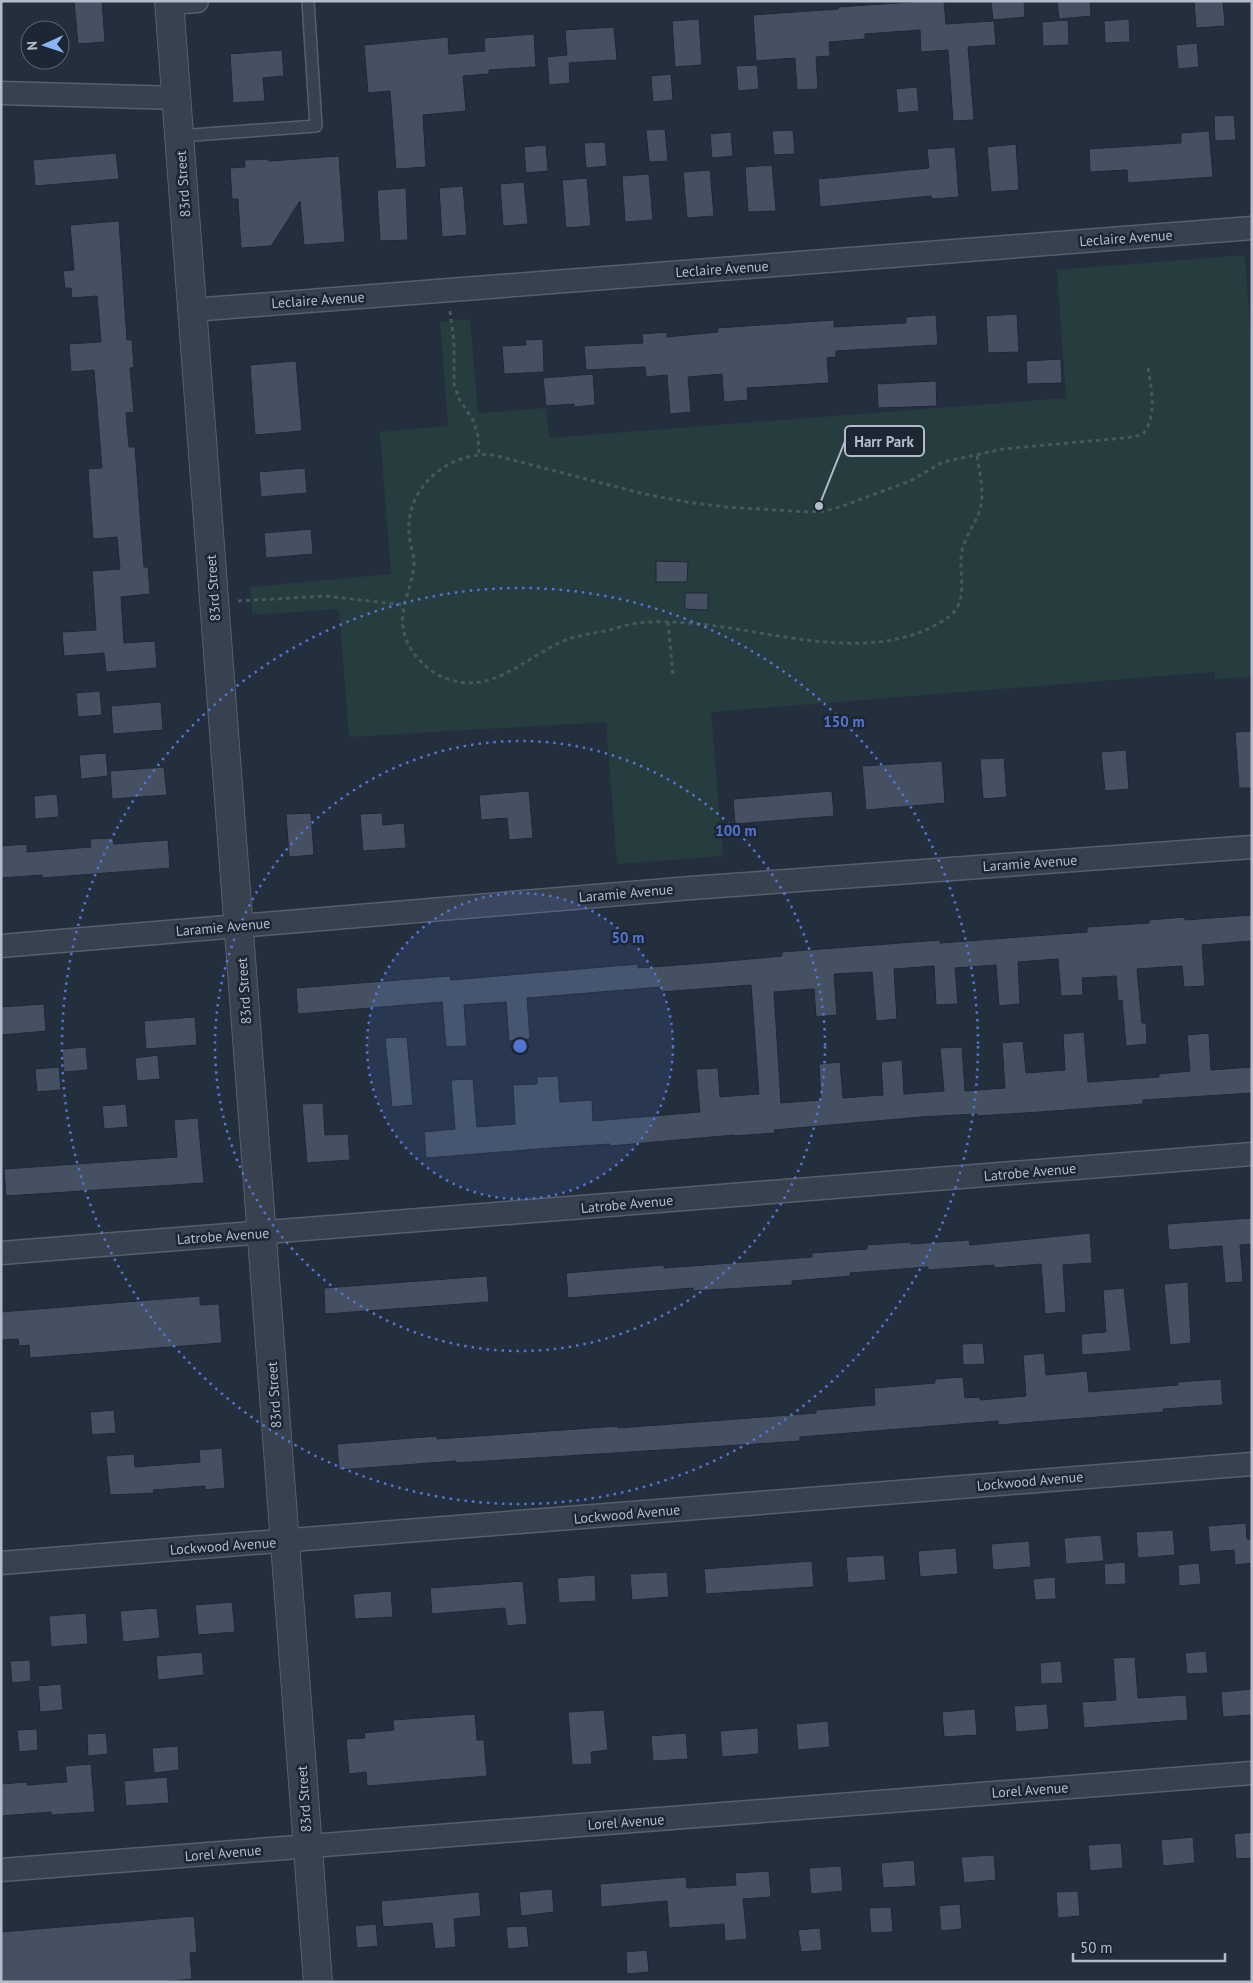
<svg xmlns="http://www.w3.org/2000/svg" width="1253" height="1983" viewBox="0 0 1253 1983" font-family="'PT Sans',sans-serif">
	<rect width="100%" height="100%" fill="#242f3e"/>
	<path fill="#263c3f" d="M1245 255 1252 355V677L1215 679 1214 672 711 712 723 856 617 864 606 722 349 737 339 609 252 615 250 587 391 574 380 432 448 426 440 322 470 319 478 413 546 408 549 438 1066 398 1057 270Z"/>
	<g fill="#455162" stroke="#1f2835">
		<path d="M74 1H102L105 42 78 44Z"/>
		<path d="M928 1H944L946 24 994 21 996 45 968 47 974 120 953 121 948 50 921 52 920 30 865 34V39L829 42 830 56 816 57 818 89 797 90 795 58 756 61 753 15 838 9V7Z"/>
		<path d="M991 1H1024L1025 17 993 20Z"/>
		<path d="M1057 1H1090L1091 16 1059 19Z"/>
		<path d="M1194 1H1223L1225 26 1196 28Z"/>
		<path d="M699 19 702 65 675 67 672 21Z"/>
		<path d="M1129 19 1130 42 1105 43 1104 21Z"/>
		<path d="M1068 20 1069 45 1043 46 1042 22Z"/>
		<path d="M614 27 617 60 569 63 570 83 549 85 547 57 567 55 565 30Z"/>
		<path d="M534 34 536 67 489 70V74L463 76 466 111 423 115 426 167 396 169 390 91 368 93 364 45 448 37 449 54 485 51 484 38Z"/>
		<path d="M1197 43 1199 67 1178 69 1176 45Z"/>
		<path d="M282 50 284 76 263 78 265 101 233 103 230 54Z"/>
		<path d="M757 65 759 89 738 91 736 66Z"/>
		<path d="M671 74 673 100 653 102 651 76Z"/>
		<path d="M917 87 919 111 898 113 896 89Z"/>
		<path d="M1234 115 1236 140 1215 141 1214 116Z"/>
		<path d="M665 129 668 161 649 162 646 130Z"/>
		<path d="M793 130 795 154 774 155 772 131Z"/>
		<path d="M1209 131 1213 177 1128 183 1127 170 1090 172 1089 149 1181 143V133Z"/>
		<path d="M731 132 733 156 712 158 710 134Z"/>
		<path d="M605 142 607 166 586 168 584 143Z"/>
		<path d="M1016 144 1019 190 991 192 987 147Z"/>
		<path d="M546 145 548 171 526 173 524 147Z"/>
		<path d="M955 147 959 197 932 199 931 196 820 207 818 179 929 168 927 149Z"/>
		<path d="M116 153 119 179 35 186 33 160Z"/>
		<path d="M339 156 345 242 304 245 300 201 271 246 241 248 238 199H232L230 168 245 167 244 160 269 159V161Z"/>
		<path d="M772 165 776 211 748 212 745 167Z"/>
		<path d="M710 170 714 216 687 218 683 172Z"/>
		<path d="M649 174 653 220 625 222 622 176Z"/>
		<path d="M587 178 591 226 566 228 562 180Z"/>
		<path d="M524 182 528 224 503 226 500 184Z"/>
		<path d="M463 186 467 235 442 237 439 188Z"/>
		<path d="M406 188 408 240 380 241 377 190Z"/>
		<path d="M119 221 127 340H132L134 367 130 368 134 412 126 413 129 447H135L144 567H148L150 594 121 597 124 643 155 641 157 668 106 672 104 653 64 656 62 632 96 630 92 571 120 569 117 537 93 539 88 469 102 468 94 370 71 372 69 344 101 342 97 296 72 298 71 288H65L63 271 74 270 70 225Z"/>
		<path d="M1017 314 1019 352 988 353 986 316Z"/>
		<path d="M936 315 938 345 836 351V357L827 358 829 383 747 388 748 400 724 402 722 374 688 377 691 412 670 414 667 375 646 377 645 367 586 370 584 346 643 343 642 334 667 332V337L718 332 717 328 834 320V327L906 323V317Z"/>
		<path d="M543 339 544 372 504 374 502 346 526 345 525 340Z"/>
		<path d="M1061 359 1062 383 1027 384 1026 361Z"/>
		<path d="M296 361 302 431 255 435 250 365Z"/>
		<path d="M593 374 595 405 574 407V404L546 406 543 378Z"/>
		<path d="M936 381 937 406 878 408 877 384Z"/>
		<path d="M305 468 307 493 261 497 259 472Z"/>
		<path d="M311 529 313 554 266 558 264 533Z"/>
		<path d="M656 561 688 562 687 582H656Z"/>
		<path d="M685 593H708V610L685 609Z"/>
		<path d="M100 691 102 715 78 717 76 693Z"/>
		<path d="M161 702 163 730 113 734 111 706Z"/>
		<path d="M1252 731V788H1239L1235 732Z"/>
		<path d="M1126 750 1129 789 1105 791 1101 752Z"/>
		<path d="M106 753 108 776 81 779 79 755Z"/>
		<path d="M1004 758 1007 797 983 799 980 759Z"/>
		<path d="M942 761 945 803 866 810 862 766Z"/>
		<path d="M164 767 167 795 112 799 110 771Z"/>
		<path d="M529 791 533 838 509 840 507 818 481 820 479 795Z"/>
		<path d="M832 791 834 816 735 824 733 799Z"/>
		<path d="M57 794 59 817 35 819 34 796Z"/>
		<path d="M311 813 314 855 289 857 286 814Z"/>
		<path d="M382 813 383 825 404 823 406 848 363 851 360 814Z"/>
		<path d="M113 838 114 844 168 840 170 868 42 878V875L1 878V846L27 844V852L91 847 90 839Z"/>
		<path d="M1252 915V941L1202 945 1205 986 1184 987 1182 966 1137 969 1142 1023H1146L1147 1044 1126 1046 1122 1000 1118 1001 1116 976 1082 978 1083 995 1061 996 1058 959 1018 962 1020 1004 999 1006 996 965 955 968 958 1004 936 1005 934 966 894 969 897 1019 876 1021 872 972 834 974 837 1015 816 1017 814 989 774 992 781 1103 821 1100 819 1064 840 1062 843 1098 883 1095 881 1062 902 1060 904 1094 944 1091 940 1048 962 1047 965 1091 1005 1088 1002 1043 1023 1041 1026 1073 1065 1070 1063 1034 1084 1032 1088 1082 1159 1077V1074L1190 1071 1187 1035 1209 1033 1211 1070 1252 1067V1093L1143 1100V1104L1040 1112 977 1116V1114L921 1117 774 1130 775 1133 734 1136V1135L610 1146V1144L551 1148 426 1158 424 1132 455 1129 451 1080 473 1079 477 1127 515 1124 513 1085 537 1084V1077L558 1076 560 1102 592 1100 593 1121 700 1112 696 1069 718 1068 720 1097 759 1094 751 985 661 992V987L527 998 530 1039 509 1041 506 1002 464 1005 467 1046 446 1047 442 1002 298 1014 296 988 450 976 451 980 638 964V968L717 962 782 956V952L940 940V943L1087 932V927L1149 923V920L1185 917V920Z"/>
		<path d="M44 1004 46 1031 1 1035V1007Z"/>
		<path d="M195 1017 197 1045 146 1049 144 1021Z"/>
		<path d="M407 1037 413 1105 392 1107 385 1038Z"/>
		<path d="M86 1047 88 1070 64 1072 62 1049Z"/>
		<path d="M158 1055 160 1079 137 1081 135 1058Z"/>
		<path d="M59 1067 61 1090 37 1092 35 1069Z"/>
		<path d="M323 1103 325 1135 348 1134 350 1160 307 1163 302 1104Z"/>
		<path d="M126 1104 128 1127 104 1129 102 1106Z"/>
		<path d="M198 1118 204 1183 6 1196 4 1169 177 1157 174 1120Z"/>
		<path d="M1252 1218V1244L1240 1245 1243 1282 1225 1283 1222 1246 1169 1250 1167 1224Z"/>
		<path d="M1090 1233 1092 1263 1063 1265 1066 1312 1045 1314 1041 1264 995 1268 994 1265 928 1270V1267L850 1273 851 1276 792 1281V1285L693 1291V1288L568 1298 566 1273 664 1265V1268L812 1257V1253L867 1249V1245L911 1242V1244L969 1240 970 1245Z"/>
		<path d="M487 1276 489 1302 325 1314 324 1288Z"/>
		<path d="M1188 1282 1191 1343 1170 1345 1164 1284Z"/>
		<path d="M1124 1288 1131 1351 1082 1355 1081 1334 1106 1332 1103 1290Z"/>
		<path d="M200 1296V1305L219 1304 222 1343 30 1358 29 1345 19 1346 18 1339 1 1340V1312Z"/>
		<path d="M983 1343 985 1364 963 1365 962 1344Z"/>
		<path d="M1044 1353 1046 1375 1087 1371 1089 1392 1178 1385 1177 1382 1221 1379 1223 1405 1163 1409 1164 1412 1058 1420 998 1425V1421L800 1437V1441L757 1444 456 1463V1461L339 1470 337 1444 437 1436V1439L618 1426V1428L816 1413V1410L875 1405 874 1388 935 1383V1379L963 1377 965 1398 980 1397V1400L1026 1396 1023 1355Z"/>
		<path d="M114 1410 116 1433 92 1435 90 1412Z"/>
		<path d="M222 1448 225 1488 205 1490V1486L153 1490 154 1493 110 1495 106 1456 134 1454 135 1467 200 1462 199 1450Z"/>
		<path d="M1246 1523 1247 1539H1252V1563L1235 1565 1234 1550 1210 1552 1208 1526Z"/>
		<path d="M1173 1530 1175 1555 1138 1558 1136 1532Z"/>
		<path d="M1101 1535 1104 1561 1066 1564 1064 1538Z"/>
		<path d="M1029 1541 1031 1567 993 1570 991 1544Z"/>
		<path d="M956 1548 958 1574 920 1577 918 1551Z"/>
		<path d="M884 1555 886 1580 848 1583 846 1557Z"/>
		<path d="M812 1561 814 1587 706 1594 704 1569Z"/>
		<path d="M1125 1562 1126 1584 1105 1585 1104 1564Z"/>
		<path d="M1199 1563 1201 1584 1179 1586 1178 1565Z"/>
		<path d="M667 1572 669 1597 632 1600 630 1574Z"/>
		<path d="M595 1575 596 1601 559 1603 557 1578Z"/>
		<path d="M1055 1577 1056 1599 1035 1600 1033 1579Z"/>
		<path d="M523 1581 527 1624 507 1626 505 1608 432 1614 430 1588Z"/>
		<path d="M391 1591 393 1617 355 1619 353 1594Z"/>
		<path d="M232 1602 235 1632 198 1635 195 1605Z"/>
		<path d="M157 1608 160 1638 123 1642 120 1611Z"/>
		<path d="M86 1613 88 1644 51 1647 49 1616Z"/>
		<path d="M1206 1651 1208 1673 1187 1674 1185 1653Z"/>
		<path d="M202 1652 204 1675 158 1680 156 1656Z"/>
		<path d="M1135 1657 1138 1698 1186 1695 1188 1720 1084 1728 1082 1702 1116 1700 1113 1658Z"/>
		<path d="M30 1660 31 1681 12 1683 10 1661Z"/>
		<path d="M1061 1661 1063 1683 1041 1684 1040 1663Z"/>
		<path d="M61 1684 63 1710 40 1712 38 1686Z"/>
		<path d="M1252 1689V1715L1223 1717 1221 1692Z"/>
		<path d="M1047 1704 1049 1729 1016 1732 1014 1706Z"/>
		<path d="M975 1709 977 1735 944 1737 942 1712Z"/>
		<path d="M604 1710 608 1750 591 1752 592 1764 572 1765 568 1712Z"/>
		<path d="M475 1714 477 1740H484L487 1776 367 1786 366 1772 349 1774 346 1739 365 1738 364 1733 394 1730 393 1720Z"/>
		<path d="M828 1721 830 1747 798 1750 796 1724Z"/>
		<path d="M758 1728 759 1754 722 1757 720 1731Z"/>
		<path d="M37 1729 38 1750 19 1752 17 1730Z"/>
		<path d="M106 1733 108 1754 88 1756 87 1734Z"/>
		<path d="M686 1733 688 1759 653 1761 651 1736Z"/>
		<path d="M178 1746 179 1770 154 1773 152 1748Z"/>
		<path d="M91 1764 95 1812 51 1815V1812L1 1816V1784L27 1782V1785L67 1782 65 1766Z"/>
		<path d="M167 1777 169 1803 126 1806 124 1781Z"/>
		<path d="M1252 1832V1858L1236 1859 1234 1834Z"/>
		<path d="M1193 1837 1195 1863 1163 1866 1161 1840Z"/>
		<path d="M1121 1843 1123 1868 1090 1871 1088 1845Z"/>
		<path d="M994 1855 996 1880 964 1883 961 1857Z"/>
		<path d="M914 1860 916 1886 883 1888 881 1863Z"/>
		<path d="M841 1866 843 1891 811 1894 809 1868Z"/>
		<path d="M769 1871 771 1897 743 1899 747 1939 725 1941 724 1924 669 1928 667 1901 601 1907 600 1884 686 1877 687 1888 736 1885 735 1873Z"/>
		<path d="M552 1889 554 1912 521 1916 519 1892Z"/>
		<path d="M1078 1891 1080 1916 1058 1918 1056 1892Z"/>
		<path d="M479 1892 481 1916 454 1919 456 1947 435 1949 432 1923 383 1927 381 1901Z"/>
		<path d="M960 1904 962 1929 941 1931 939 1906Z"/>
		<path d="M891 1907 893 1932 871 1933 869 1908Z"/>
		<path d="M194 1916 197 1952 190 1953 192 1979 159 1982H1V1932Z"/>
		<path d="M376 1924 378 1946 357 1948 355 1926Z"/>
		<path d="M527 1926 529 1947 508 1949 506 1927Z"/>
		<path d="M820 1928 822 1950 801 1952 798 1930Z"/>
		<path d="M647 1950 649 1972 627 1974 626 1952Z"/>
	</g>
	<g fill="none" stroke-linecap="round" stroke-linejoin="round">
		<defs>
			<path id="service" d="M179 136 316 126 308 1"/>
			<g id="minor">
				<path d="M169 3 197 1"/>
				<path d="M1 93 177 98"/>
				<path d="M192 310 1252 228"/>
				<path d="M1 946 691 888 1252 847"/>
				<path d="M1 1253 1252 1154"/>
				<path d="M1 1563 1252 1464"/>
				<path d="M1 1870 1252 1773"/>
			</g>
			<path id="tertiary" d="M169 1 318 1982"/>
		</defs>
		<use href="#service" stroke="#565f6c" stroke-width="14"/>
		<use href="#minor" stroke="#565f6c" stroke-width="25"/>
		<use href="#tertiary" stroke="#565f6c" stroke-width="30"/>
		<g stroke="#44595c" stroke-width="3" stroke-dasharray="4 4" stroke-linecap="butt">
			<path d="M450 311 454 342V384L459 399 473 420 478 436 479 454"/>
			<path d="M977 456C980 475 986 496 978 515 973 526 965 538 962 551 958 569 967 593 956 609 950 618 941 622 932 627 844 670 732 613 638 623 628 624 618 628 609 630 592 634 576 635 561 642 518 662 488 699 438 675 428 669 419 661 413 652 391 620 410 598 414 566 415 555 409 543 409 532 406 486 450 451 493 455L644 494 687 502 725 507 808 512 824 511 840 507 910 481 943 462 1003 449 1134 437 1143 434C1158 414 1151 390 1148 367"/>
			<path d="M238 601 326 596 404 605"/>
			<path d="M668 622 673 676"/>
		</g>
		<use href="#service" stroke="#38414e" stroke-width="11"/>
		<use href="#minor" stroke="#38414e" stroke-width="22"/>
		<use href="#tertiary" stroke="#38414e" stroke-width="28"/>
	</g>
	<circle cx="520" cy="1046" r="153" fill="#5274d3" fill-opacity=".12"/>
	<g fill="none" stroke="#5274d3" stroke-width="2.5" stroke-dasharray="2.5 5">
		<circle cx="520" cy="1046" r="153"/>
		<circle cx="520" cy="1046" r="305"/>
		<circle cx="520" cy="1046" r="458"/>
	</g>
	<g text-anchor="middle" stroke-width="5" stroke-linejoin="round" paint-order="stroke">
		<g font-size="14" fill="#b4bcc9" stroke="#1d2633">
			<text transform="translate(183 184) rotate(-94)" y="5">83rd Street</text>
			<text transform="translate(1126 238) rotate(-4)" y="5">Leclaire Avenue</text>
			<text transform="translate(722 269) rotate(-4)" y="5">Leclaire Avenue</text>
			<text transform="translate(318 300) rotate(-4)" y="5">Leclaire Avenue</text>
			<text transform="translate(213 588) rotate(-94)" y="5">83rd Street</text>
			<text transform="translate(1030 863) rotate(-4)" y="5">Laramie Avenue</text>
			<text transform="translate(626 893) rotate(-5)" y="5">Laramie Avenue</text>
			<text transform="translate(223 927) rotate(-5)" y="5">Laramie Avenue</text>
			<text transform="translate(244 991) rotate(-94)" y="5">83rd Street</text>
			<text transform="translate(1030 1172) rotate(-5)" y="5">Latrobe Avenue</text>
			<text transform="translate(627 1204) rotate(-5)" y="5">Latrobe Avenue</text>
			<text transform="translate(223 1236) rotate(-4)" y="5">Latrobe Avenue</text>
			<text transform="translate(274 1395) rotate(-94)" y="5">83rd Street</text>
			<text transform="translate(1030 1481) rotate(-5)" y="5">Lockwood Avenue</text>
			<text transform="translate(627 1514) rotate(-5)" y="5">Lockwood Avenue</text>
			<text transform="translate(223 1546) rotate(-4)" y="5">Lockwood Avenue</text>
			<text transform="translate(1030 1790) rotate(-4)" y="5">Lorel Avenue</text>
			<text transform="translate(304 1799) rotate(-94)" y="5">83rd Street</text>
			<text transform="translate(626 1822) rotate(-4)" y="5">Lorel Avenue</text>
			<text transform="translate(223 1853) rotate(-5)" y="5">Lorel Avenue</text>
		</g>
	</g>
	<circle cx="520" cy="1046" r="8" fill="#5274d3" stroke="#1d2633" stroke-width="2.5"/>
	<g font-size="15" text-anchor="middle" font-weight="bold" fill="#5274d3" stroke="#1d2633" stroke-width="5" stroke-linejoin="round" paint-order="stroke">
		<text x="844" y="727">150 m</text>
		<text x="736" y="836">100 m</text>
		<text x="628" y="943">50 m</text>
	</g>
	<path fill="none" stroke="#b4bcc9" stroke-width="2" d="M819 506L845 441"/>
	<circle fill="#b4bcc9" stroke="#1d2633" stroke-width="2" cx="819" cy="506" r="5"/>
	<rect fill="#1d2633" stroke="#b4bcc9" stroke-width="2" x="845" y="426" width="79" height="30" rx="5"/>
	<g font-size="15" text-anchor="middle" font-weight="bold" fill="#b4bcc9">
		<text x="884" y="447">Harr Park</text>
	</g>
	<rect width="1253" height="1983" fill="none" stroke="#b4bcc9" stroke-width="5"/>
	<g transform="translate(45 45) rotate(267)"><circle r="24" fill="#1d2633" stroke="#59626f"/>
	<path d="M0-4L9 19L0 12L-9 19Z" fill="#8ab4f8"/>
	<text y="-8" font-size="14" font-weight="bold" text-anchor="middle" fill="#b4bcc9">N</text>
	</g>
	<path d="M1073 1953v8h152v-8" fill="none" stroke="#b4bcc9" stroke-width="2.5"/>
	<text x="1080" y="1953" font-size="15" fill="#b4bcc9" stroke="#1d2633" stroke-width="4" paint-order="stroke">50 m</text>
</svg>
